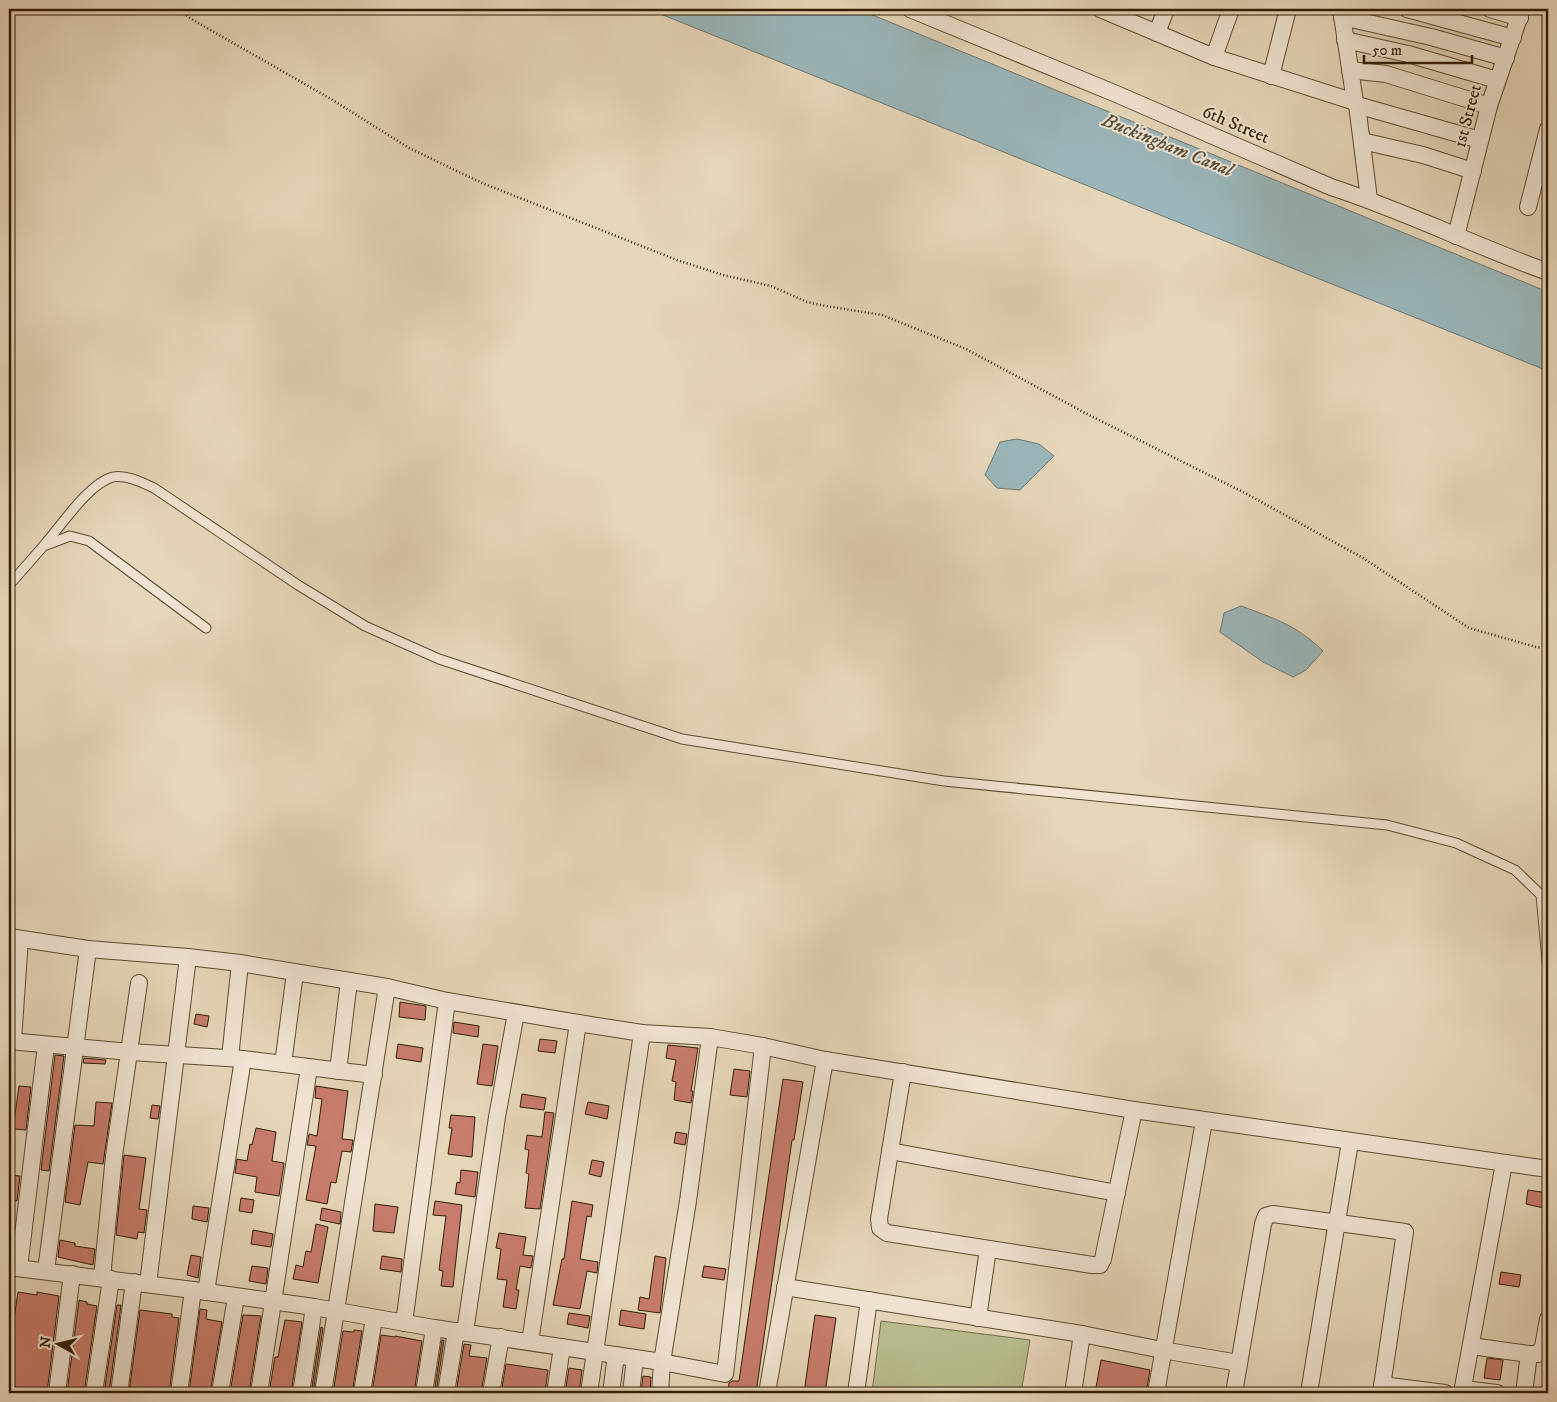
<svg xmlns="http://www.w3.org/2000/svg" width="1557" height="1402" viewBox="0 0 1557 1402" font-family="'IM FELL DW Pica',serif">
	<rect width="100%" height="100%" fill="#e6d6b9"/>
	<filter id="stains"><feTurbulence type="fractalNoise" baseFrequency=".004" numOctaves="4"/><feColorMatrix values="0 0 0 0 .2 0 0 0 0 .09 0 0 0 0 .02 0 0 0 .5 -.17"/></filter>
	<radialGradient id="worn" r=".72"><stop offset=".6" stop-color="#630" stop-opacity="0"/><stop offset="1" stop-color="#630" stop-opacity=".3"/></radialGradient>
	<path fill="#b8bd8e" stroke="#746d48" d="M881 1321 1030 1340 1021 1393H872Z"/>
	<g fill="#9ab6ba" stroke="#707971">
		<path d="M648 9H858L1548 292V371Z"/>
		<path d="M1017 439 1039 444 1054 456 1020 490 997 488 985 475 1000 442Z"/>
		<path d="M1241 606C1276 619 1296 625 1323 651L1306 670 1293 677 1263 662 1220 632 1224 613Z"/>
	</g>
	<g fill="#c87c6c" stroke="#311d03">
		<path d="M400 1002 426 1006 425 1020 399 1017Z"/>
		<path d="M196 1014 209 1016 207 1027 194 1024Z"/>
		<path d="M454 1022 479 1026 478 1037 453 1033Z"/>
		<path d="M540 1039 557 1041 555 1053 538 1051Z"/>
		<path d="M398 1044 423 1048 421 1062 396 1058Z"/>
		<path d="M483 1044 498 1046 492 1086 477 1084Z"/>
		<path d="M668 1045 698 1048 691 1091H693L691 1103 674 1100 676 1082 672 1081 676 1060 666 1058Z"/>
		<path d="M55 1055 64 1056 49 1171 41 1170Z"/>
		<path d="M84 1058 106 1060 105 1064 83 1063Z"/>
		<path d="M734 1069 750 1071 747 1097 730 1095Z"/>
		<path d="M783 1079 803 1082 794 1140H792L756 1393H728L729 1383 732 1381H739Z"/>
		<path d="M19 1086 31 1087 26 1130 13 1129Z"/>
		<path d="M316 1086 348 1091 342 1139 353 1140 351 1152 342 1151 336 1183 331 1182 327 1204 306 1200 316 1146 307 1145 309 1134 317 1136 322 1099 315 1098Z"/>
		<path d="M522 1094 546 1098 544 1110 520 1107Z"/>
		<path d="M96 1102 112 1103 103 1164 88 1162 80 1205 65 1202 75 1125 94 1126Z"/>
		<path d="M588 1102 609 1106 607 1119 585 1114Z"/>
		<path d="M152 1105 160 1106 158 1119 150 1118Z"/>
		<path d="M545 1112 554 1113 540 1209 525 1208 529 1174 526 1173 529 1150 525 1149 527 1135 542 1137Z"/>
		<path d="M451 1115 475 1117 472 1157 448 1154 452 1128H449Z"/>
		<path d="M256 1128 276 1132 272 1161 284 1163 279 1196 255 1192 257 1177 235 1173 237 1159 247 1161 250 1144 252 1145Z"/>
		<path d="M676 1132 687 1134 685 1145 674 1143Z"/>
		<path d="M124 1155 146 1158 139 1209 147 1210 144 1233 138 1232 137 1239 116 1235Z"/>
		<path d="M592 1160 604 1162 601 1177 589 1174Z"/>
		<path d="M461 1170 478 1172 475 1197 455 1194 457 1182 460 1183Z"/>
		<path d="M9 1175 20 1176 17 1201 9 1200Z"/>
		<path d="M1528 1190 1548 1193V1209L1526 1204Z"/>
		<path d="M241 1198 254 1200 252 1213 239 1211Z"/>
		<path d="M435 1201 462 1205 453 1287 441 1286 443 1271 439 1270 446 1216 433 1215Z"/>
		<path d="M572 1201 593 1205 591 1217 587 1216 580 1259 598 1262 597 1273 587 1271 580 1309 553 1305 562 1259H564Z"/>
		<path d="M375 1204 398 1207 394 1233 373 1231Z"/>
		<path d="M193 1206 209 1208 207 1222 192 1219Z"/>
		<path d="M322 1208 341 1212 340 1224 320 1220Z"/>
		<path d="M316 1224 328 1227 318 1283 293 1279 296 1265 303 1267 306 1251 311 1252Z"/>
		<path d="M253 1230 273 1234 271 1247 251 1244Z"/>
		<path d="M499 1233 526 1237 523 1255 533 1256 531 1268 520 1266 516 1290H519L516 1309 503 1307 507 1280 497 1279 501 1249 496 1248Z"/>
		<path d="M60 1240 75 1243V1246L95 1249 93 1265 58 1257Z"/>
		<path d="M191 1255 201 1257 198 1278 187 1275Z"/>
		<path d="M382 1256 402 1259 401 1272 380 1269Z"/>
		<path d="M655 1256 666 1258 660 1313 638 1310 640 1297 649 1299Z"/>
		<path d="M252 1266 268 1268 266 1284 249 1281Z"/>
		<path d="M704 1266 726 1269 724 1280 702 1277Z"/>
		<path d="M1501 1272 1521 1275 1519 1287 1499 1284Z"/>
		<path d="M18 1292 37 1295V1292L59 1296 47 1393H25L9 1391V1352Z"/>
		<path d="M79 1300 87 1302V1304L97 1306 84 1393H67Z"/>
		<path d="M117 1305H121L109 1393H104Z"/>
		<path d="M200 1309 207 1310 206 1319 222 1322 210 1393H189Z"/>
		<path d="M140 1310 172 1314V1317L179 1318 169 1393H129Z"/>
		<path d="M621 1310 646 1314 644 1329 619 1325Z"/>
		<path d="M569 1313 590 1316 588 1328 567 1324Z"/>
		<path d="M243 1315 261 1316 249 1393H230Z"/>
		<path d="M815 1315 836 1318 825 1393H804Z"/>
		<path d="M285 1320 302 1322 291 1393H269L275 1357H278Z"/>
		<path d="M321 1327 323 1328 313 1393H311Z"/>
		<path d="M354 1330 362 1331 352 1393H333L343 1331 354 1332Z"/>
		<path d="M381 1335 395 1337V1336L422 1341 414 1393H372Z"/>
		<path d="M442 1340H444L436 1393H434Z"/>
		<path d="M464 1344 471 1345 469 1356 487 1358 481 1393H456Z"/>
		<path d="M1487 1358 1503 1360 1500 1380 1484 1378Z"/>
		<path d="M1101 1360 1150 1370 1146 1393H1095Z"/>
		<path d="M506 1364 548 1370 545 1393H501Z"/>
		<path d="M569 1368 582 1370 579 1393H565Z"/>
		<path d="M643 1376 651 1377 650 1393H641Z"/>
	</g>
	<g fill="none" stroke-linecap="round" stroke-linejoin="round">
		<defs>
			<g id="service">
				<path d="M46 545 70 536 89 541 206 628"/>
				<path d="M9 585C21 572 33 558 45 544 61 526 89 483 113 477 126 474 143 483 154 488L298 585 365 626 439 659 682 739 944 781 1387 825 1456 843 1515 870 1541 895 1548 971"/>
			</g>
			<g id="minor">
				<path d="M910 9 1114 93 1331 187C1405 211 1475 246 1548 272"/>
				<path d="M1100 9 1214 57 1355 102"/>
				<path d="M1341 9 1355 102 1357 105 1369 199"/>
				<path d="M1407 9 1513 38"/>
				<path d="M1490 9 1520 18"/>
				<path d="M1342 17 1431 37 1506 58"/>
				<path d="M1157 33 1166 9"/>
				<path d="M1345 40 1408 54 1497 80"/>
				<path d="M1214 57 1231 9"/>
				<path d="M1350 70 1386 74 1489 106"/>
				<path d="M1271 76 1288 9"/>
				<path d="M1357 105 1480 140"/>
				<path d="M1362 141 1423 155 1473 171"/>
				<path d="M1528 207 1548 129"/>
				<path d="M1456 236 1489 106 1522 9"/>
				<path d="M9 937 88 949 188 957 240 963 387 987 447 1001 578 1023 642 1033 710 1037 763 1046 825 1060 1134 1110 1548 1169"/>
				<path d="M9 1041 130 1052 243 1059 374 1075"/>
				<path d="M13 1041 20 939"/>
				<path d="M230 1058 240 963"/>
				<path d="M283 1064 295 973"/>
				<path d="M338 1071 349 981"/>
				<path d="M903 1072 879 1219 880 1228 887 1233 1092 1265H1100L1103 1259 1134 1110"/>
				<path d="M890 1151 1117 1193"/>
				<path d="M9 1267 193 1290 314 1307 434 1328 662 1362 725 1374 763 1046"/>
				<path d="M19 1268 46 1045"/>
				<path d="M46 1271 88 949"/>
				<path d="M102 1278 114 1156 139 983"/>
				<path d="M148 1284 188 957"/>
				<path d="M785 1287 1082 1334 1162 1350 1239 1363"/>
				<path d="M206 1292 243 1059"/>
				<path d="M978 1318 988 1249"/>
				<path d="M404 1323 447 1001"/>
				<path d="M465 1332 497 1117 516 1013"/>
				<path d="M530 1342 578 1023"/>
				<path d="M1471 1346 1529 1354H1538L1543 1347 1548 1319"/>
				<path d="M1382 1385 1445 1393"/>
				<path d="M1463 1389 1497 1393"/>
				<path d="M57 1393 72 1274"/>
				<path d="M94 1393 111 1279"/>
				<path d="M119 1393 134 1282"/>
				<path d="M179 1393 193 1290"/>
				<path d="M220 1393 236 1297"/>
				<path d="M259 1393 309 1068"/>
				<path d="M301 1393 314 1307"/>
				<path d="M323 1393 387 987"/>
				<path d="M362 1393 374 1318"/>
				<path d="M424 1393 434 1328"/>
				<path d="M446 1393 456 1331"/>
				<path d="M491 1393 501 1337"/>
				<path d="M555 1393 562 1347"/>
				<path d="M589 1393 642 1033"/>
				<path d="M611 1393 616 1355"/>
				<path d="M631 1393 635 1358"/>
				<path d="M660 1393 662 1362 688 1201 710 1037"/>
				<path d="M767 1393 825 1060"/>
				<path d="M856 1393 869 1300"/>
				<path d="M1073 1393 1082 1334"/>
				<path d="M1156 1393 1204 1121"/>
				<path d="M1234 1393 1263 1224 1266 1216 1273 1214 1405 1232 1381 1393"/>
				<path d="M1309 1393 1350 1142"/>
				<path d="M1462 1393 1504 1163"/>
				<path d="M1524 1393 1529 1354"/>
			</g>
		</defs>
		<use href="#service" stroke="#5e4b30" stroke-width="11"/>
		<use href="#minor" stroke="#5e4b30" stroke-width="18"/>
		<path stroke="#311d03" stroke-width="2.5" stroke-dasharray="1 2.5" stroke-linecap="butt" d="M178 9 193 20 331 99 409 148 482 183 677 260 723 275 771 286 807 302 826 306 882 315 966 349 1089 415 1245 493 1363 558 1469 628 1536 647 1548 648"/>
		<use href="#service" stroke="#efe4d2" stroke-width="9"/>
		<use href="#minor" stroke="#efe4d2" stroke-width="16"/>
	</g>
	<g text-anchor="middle" stroke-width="4" stroke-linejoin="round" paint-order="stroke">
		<g font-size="18" fill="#311d03" stroke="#efe4d2">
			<text transform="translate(1467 116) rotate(-75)" y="6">1st Street</text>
			<text transform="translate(1236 124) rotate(23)" y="6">6th Street</text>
		</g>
		<g font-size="19" font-style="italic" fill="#504b3a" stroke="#efe4d2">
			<text transform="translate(1168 144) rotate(22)" y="7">Buckingham Canal</text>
		</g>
	</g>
	<rect width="1557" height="1402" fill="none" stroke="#e6d6b9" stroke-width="30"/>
	<rect x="10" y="10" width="1537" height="1382" fill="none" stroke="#311d03" stroke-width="2.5"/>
	<rect x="15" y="15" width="1527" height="1372" fill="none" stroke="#311d03"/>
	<g transform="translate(58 1344) rotate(278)" stroke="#efe4d2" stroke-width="4" paint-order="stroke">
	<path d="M0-4L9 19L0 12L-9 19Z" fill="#311d03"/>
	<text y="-8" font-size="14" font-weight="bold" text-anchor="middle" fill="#311d03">N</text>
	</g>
	<path d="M1364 55v8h108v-8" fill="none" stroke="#311d03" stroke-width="2.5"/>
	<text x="1372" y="55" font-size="15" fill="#311d03" stroke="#efe4d2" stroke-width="4" paint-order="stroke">50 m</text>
	<rect width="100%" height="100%" filter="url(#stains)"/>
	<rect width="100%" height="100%" fill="url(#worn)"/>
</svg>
